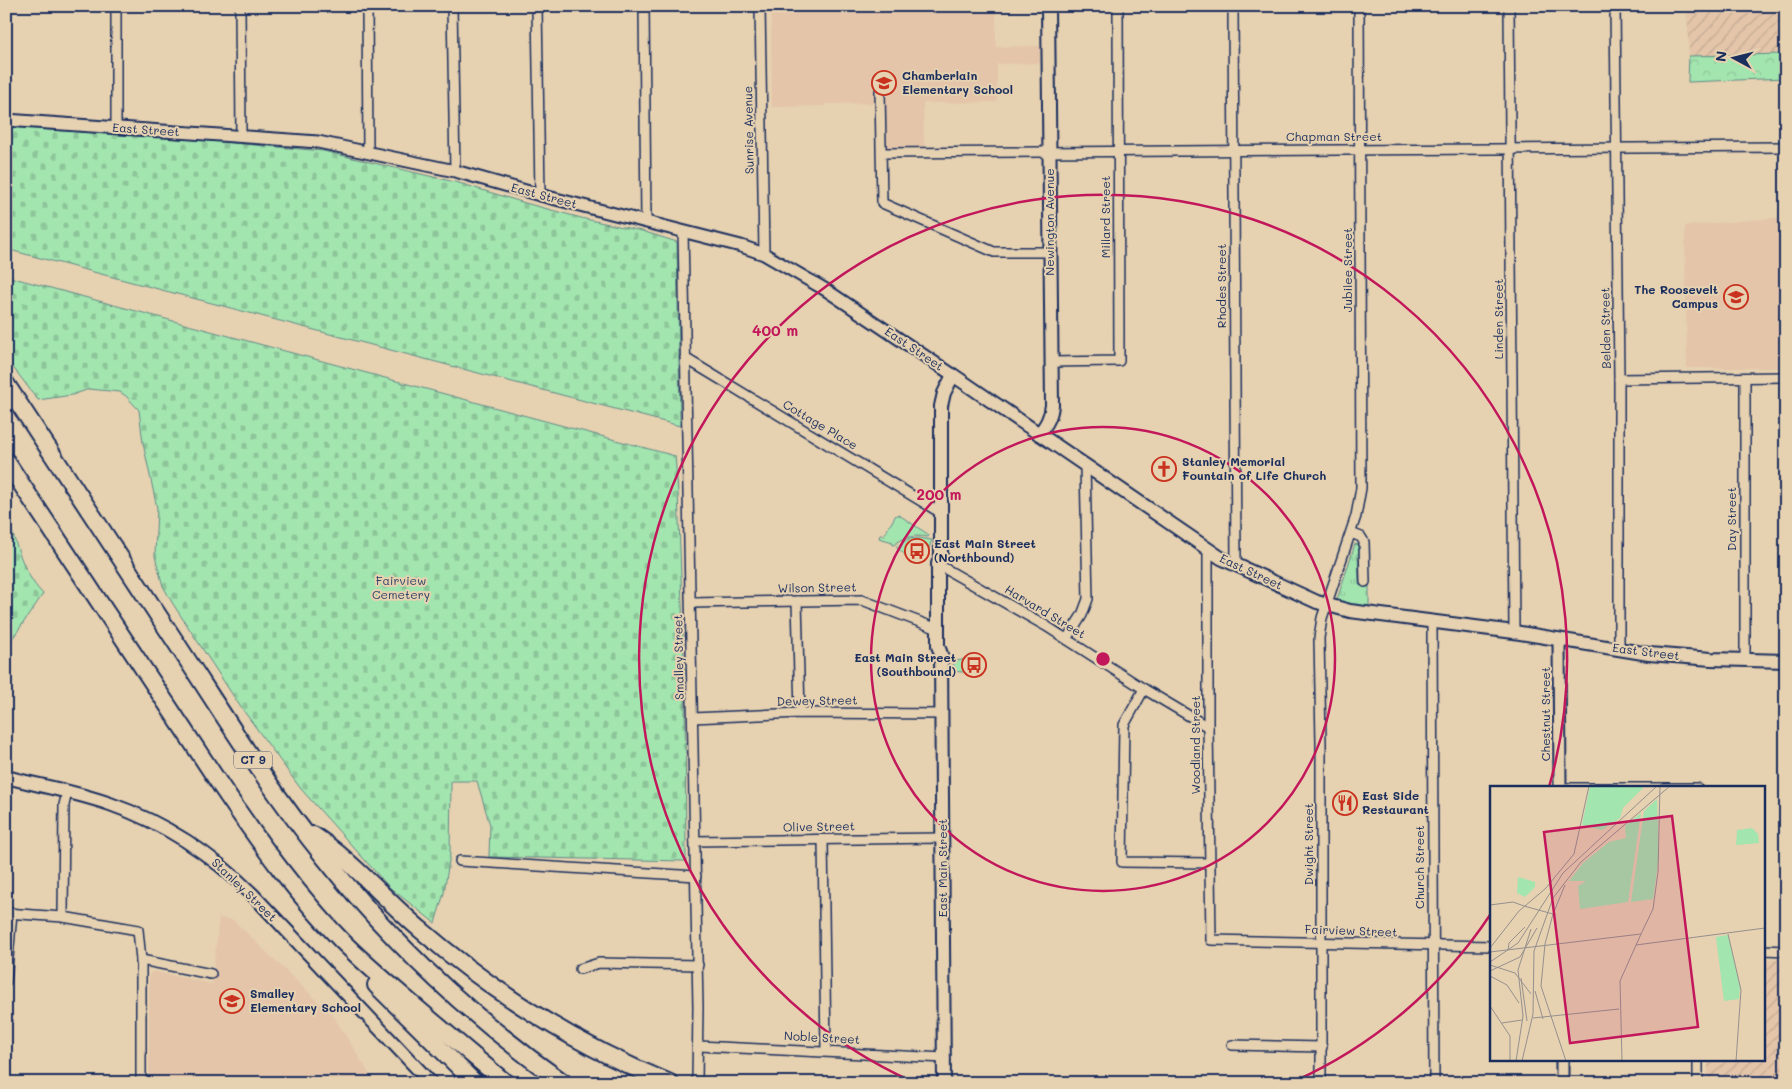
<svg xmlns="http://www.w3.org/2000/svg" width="1792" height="1089" viewBox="0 0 1792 1089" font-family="Mali,sans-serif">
	<defs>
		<pattern id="industrial-furrows" width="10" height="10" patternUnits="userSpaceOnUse" patternTransform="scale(1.25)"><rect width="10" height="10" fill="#e4c5a9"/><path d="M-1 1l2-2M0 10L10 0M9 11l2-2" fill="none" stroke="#c3aa94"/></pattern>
		<pattern id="forest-crowns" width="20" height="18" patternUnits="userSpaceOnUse" patternTransform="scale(1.25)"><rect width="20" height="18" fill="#a3e5af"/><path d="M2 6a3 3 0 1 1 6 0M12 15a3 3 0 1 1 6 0" fill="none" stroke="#8cc599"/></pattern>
		<pattern id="cemetery-stones" width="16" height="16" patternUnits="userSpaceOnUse" patternTransform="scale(1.25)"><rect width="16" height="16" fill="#a3e5af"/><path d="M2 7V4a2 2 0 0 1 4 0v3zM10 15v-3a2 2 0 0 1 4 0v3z" fill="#8cc599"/></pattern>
		<pattern id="park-tufts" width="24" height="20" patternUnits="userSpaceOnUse" patternTransform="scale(1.25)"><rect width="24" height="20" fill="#a3e5af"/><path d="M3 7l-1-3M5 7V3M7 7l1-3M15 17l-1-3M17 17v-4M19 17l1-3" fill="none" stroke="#8cc599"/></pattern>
	</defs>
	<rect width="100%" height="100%" fill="#e6d1b0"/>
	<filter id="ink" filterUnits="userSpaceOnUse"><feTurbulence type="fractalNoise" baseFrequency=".02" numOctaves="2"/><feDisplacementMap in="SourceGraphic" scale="10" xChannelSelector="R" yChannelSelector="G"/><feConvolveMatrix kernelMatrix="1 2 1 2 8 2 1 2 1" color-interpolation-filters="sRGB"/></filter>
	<g filter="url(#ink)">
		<g fill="#e4c5a9">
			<path d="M771 6H996V47L1040 46V63L997 64V102L923 103 924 148 886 147 884 103 825 104V106L772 107Z"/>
			<path d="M1786 217V368H1687L1685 226Z"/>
			<path d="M219 918 233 920 334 1017 375 1083H149V975L152 972H156L212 984Z"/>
		</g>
		<g fill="url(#industrial-furrows)">
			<path d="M1687 6H1786V54L1689 56Z"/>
			<path d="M1763 959 1786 960V1083H1708V1060H1763Z"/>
		</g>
		<g fill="#a3e5af" stroke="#5f8a86">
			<path d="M896 515H899L929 535 928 537C916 535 904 536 894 545L892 544 893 542 879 538 880 535H884Z"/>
			<path d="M919 538 932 540 928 551 914 553 908 557 896 547 908 539Z"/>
			<path d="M971 655 981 668 963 672 951 671 955 661 963 660Z"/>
		</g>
		<path fill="url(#forest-crowns)" stroke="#5f8a86" d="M1786 54V78L1688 82 1689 56Z"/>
		<g fill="url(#cemetery-stones)" stroke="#5f8a86">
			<path d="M6 127 198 140 323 151 459 183 525 203 585 219 642 231 677 242 680 426 6 249Z"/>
			<path d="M6 276 675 456 678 492 685 688 686 861 489 857 490 825 477 781H451L450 854 444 893 435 923 389 887 301 789 240 706 173 604 163 586 155 556 157 508 143 443 139 410 126 396 120 392 89 389 72 395 38 400 6 358Z"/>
			<path d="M6 512C15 539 22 573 43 594L6 648Z"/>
		</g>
		<path fill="url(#park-tufts)" stroke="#5f8a86" d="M1355 544 1360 545 1358 554 1359 585 1369 586V608L1341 604 1337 600Z"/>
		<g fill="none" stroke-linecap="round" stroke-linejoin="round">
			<defs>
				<g id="minor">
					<path d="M116 6V128"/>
					<path d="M240 6 241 137"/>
					<path d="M367 6 368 152"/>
					<path d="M452 6 455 171"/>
					<path d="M537 6 540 195"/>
					<path d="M644 6 646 222"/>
					<path d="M760 6 764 254"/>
					<path d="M1233 6 1236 567"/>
					<path d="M1509 6 1514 632"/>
					<path d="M1615 6 1619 379V650"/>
					<path d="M880 91 882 203 994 252H1050"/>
					<path d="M882 153 1786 147"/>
					<path d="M683 231 698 1007 697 1083"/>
					<path d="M685 358 941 513"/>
					<path d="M1051 362 1119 361 1118 6"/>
					<path d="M1619 379 1786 377"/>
					<path d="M1351 533 1361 537 1364 542 1365 582"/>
					<path d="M1208 550V727L1211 940 1491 946"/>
					<path d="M944 568 1046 626 1144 689 1208 727"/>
					<path d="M797 601 800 713"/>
					<path d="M691 603 862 600 938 629"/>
					<path d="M1432 622 1434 1083"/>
					<path d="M1067 639 1082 615 1088 599 1085 466"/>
					<path d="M1745 660V378"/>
					<path d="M1144 689 1124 725 1122 862 1210 863"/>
					<path d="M693 718 800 713 942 714"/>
					<path d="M1560 788H1697"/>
					<path d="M823 840 826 1051"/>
					<path d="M695 841 943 838"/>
					<path d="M460 861 696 876"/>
					<path d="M6 913 63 917 138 930 141 960V1083"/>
					<path d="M63 917 64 805 67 792"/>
					<path d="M1763 950 1786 951"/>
					<path d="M141 960 211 974"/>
					<path d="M580 969 599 963 698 965"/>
					<path d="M6 981 12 913"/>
					<path d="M1232 1045 1322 1047"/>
					<path d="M699 1046 945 1058"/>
					<path d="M1321 1083V743L1319 638 1322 618 1356 516 1361 488 1359 6"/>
					<path d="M1698 1083V1060"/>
				</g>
				<g id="tertiary">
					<path d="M6 120 318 142 455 171 540 195 741 246 764 254 826 290 953 375"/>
					<path d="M1559 639 1560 788"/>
					<path d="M1562 1060V1083"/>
				</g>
				<g id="secondary">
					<path d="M1039 434C1046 425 1051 417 1052 405L1048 6"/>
					<path d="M6 777C41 786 76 792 110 804 165 823 213 855 254 896L431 1083"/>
					<path d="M944 1083 941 654 938 646V564L941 555V406L944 393 953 375 1221 558 1317 602 1350 611 1514 632 1649 654 1711 659 1786 661"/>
				</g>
				<g id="motorway">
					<path d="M6 384C62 470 119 555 175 641 223 714 269 789 324 857 392 943 474 1020 564 1083"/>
					<path d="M6 461 223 789C259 842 297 895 342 941 362 961 383 979 404 997 438 1026 472 1055 506 1083"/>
					<path d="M313 835C353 861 384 899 421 930 494 993 580 1047 670 1083"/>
					<path d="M376 985 475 1083"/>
				</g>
			</defs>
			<use href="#minor" stroke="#1b2f5e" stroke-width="12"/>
			<use href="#tertiary" stroke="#1b2f5e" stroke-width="15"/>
			<use href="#secondary" stroke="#1b2f5e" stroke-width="16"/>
			<use href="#motorway" stroke="#1b2f5e" stroke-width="20"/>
			<use href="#minor" stroke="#e6d1b0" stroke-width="9"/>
			<use href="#tertiary" stroke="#e6d1b0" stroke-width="11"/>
			<use href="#secondary" stroke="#e6d1b0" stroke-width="12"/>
			<use href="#motorway" stroke="#e6d1b0" stroke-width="16"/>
		</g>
	</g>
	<g fill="none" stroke="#c2185b" stroke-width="2.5">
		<circle cx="1103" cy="659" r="232"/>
		<path d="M1490 915A464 464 0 0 1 1295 1081M911 1081A464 464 0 1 1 1549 787"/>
	</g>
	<defs>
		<symbol id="school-ring" viewBox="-11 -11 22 22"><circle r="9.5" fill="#e6d1b0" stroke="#c8321e" stroke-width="1.5"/><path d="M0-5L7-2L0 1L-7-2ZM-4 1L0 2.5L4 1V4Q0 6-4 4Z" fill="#c8321e"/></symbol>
		<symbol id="church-ring" viewBox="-11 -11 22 22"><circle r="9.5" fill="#e6d1b0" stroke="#c8321e" stroke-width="1.5"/><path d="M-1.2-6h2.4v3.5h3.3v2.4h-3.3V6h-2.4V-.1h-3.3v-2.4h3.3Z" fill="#c8321e"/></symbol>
		<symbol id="bus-ring" viewBox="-11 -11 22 22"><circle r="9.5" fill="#e6d1b0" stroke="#c8321e" stroke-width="1.5"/><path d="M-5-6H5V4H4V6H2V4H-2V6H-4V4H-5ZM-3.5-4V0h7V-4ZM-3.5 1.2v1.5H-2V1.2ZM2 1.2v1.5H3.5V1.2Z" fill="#c8321e"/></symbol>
		<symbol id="restaurant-ring" viewBox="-11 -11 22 22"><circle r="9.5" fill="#e6d1b0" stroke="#c8321e" stroke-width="1.5"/><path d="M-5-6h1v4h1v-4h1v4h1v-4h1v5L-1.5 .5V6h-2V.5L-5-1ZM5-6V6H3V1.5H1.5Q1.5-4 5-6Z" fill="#c8321e"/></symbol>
	</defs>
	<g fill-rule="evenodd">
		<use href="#school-ring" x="870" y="69" width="28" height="28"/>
		<use href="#school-ring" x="1722" y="283" width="28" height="28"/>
		<use href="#church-ring" x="1150" y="455" width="28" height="28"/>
		<use href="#bus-ring" x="903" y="537" width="28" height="28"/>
		<use href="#bus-ring" x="960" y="651" width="28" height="28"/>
		<use href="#restaurant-ring" x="1331" y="789" width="28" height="28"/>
		<use href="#school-ring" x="218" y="987" width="28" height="28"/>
	</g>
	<g text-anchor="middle" stroke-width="4" stroke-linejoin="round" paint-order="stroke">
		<rect fill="#e6d1b0" stroke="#586077" stroke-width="1" x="234" y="751.5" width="38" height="17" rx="4"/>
		<g font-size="11" font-weight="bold" fill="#1b2f5e">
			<text x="253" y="764">CT 9</text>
		</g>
		<g font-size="12" font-weight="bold" fill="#1b2f5e" stroke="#e6d1b0" text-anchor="start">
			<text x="902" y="80">Chamberlain<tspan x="902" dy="14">Elementary School</tspan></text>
			<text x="1718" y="294" text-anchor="end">The Roosevelt<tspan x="1718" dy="14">Campus</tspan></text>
			<text x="1182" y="466">Stanley Memorial<tspan x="1182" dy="14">Fountain of Life Church</tspan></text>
			<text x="934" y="548">East Main Street<tspan x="934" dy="14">(Northbound)</tspan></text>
			<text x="956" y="662" text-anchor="end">East Main Street<tspan x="956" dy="14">(Southbound)</tspan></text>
			<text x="1362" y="800">East Side<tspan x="1362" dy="14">Restaurant</tspan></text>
			<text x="250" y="998">Smalley<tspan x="250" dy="14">Elementary School</tspan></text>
		</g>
		<g font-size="12" fill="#1b2f5e" stroke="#e6d1b0">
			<text transform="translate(146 130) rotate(4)" y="4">East Street</text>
			<text transform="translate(749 130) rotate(-91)" y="4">Sunrise Avenue</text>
			<text x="1334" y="141">Chapman Street</text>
			<text transform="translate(544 196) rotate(15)" y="4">East Street</text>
			<text transform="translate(1106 217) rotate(-90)" y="4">Millard Street</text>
			<text transform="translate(1050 222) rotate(-90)" y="4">Newington Avenue</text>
			<text transform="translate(1348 270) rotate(-90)" y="4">Jubilee Street</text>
			<text transform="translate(1222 286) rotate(-90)" y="4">Rhodes Street</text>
			<text transform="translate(1499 319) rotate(-90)" y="4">Linden Street</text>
			<text transform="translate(1606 328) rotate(-91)" y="4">Belden Street</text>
			<text transform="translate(914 349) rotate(34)" y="4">East Street</text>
			<text transform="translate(820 425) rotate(31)" y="4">Cottage Place</text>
			<text transform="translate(1732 519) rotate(-90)" y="4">Day Street</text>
			<text transform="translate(1251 572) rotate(25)" y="4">East Street</text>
			<text transform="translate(817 588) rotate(-1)" y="4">Wilson Street</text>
			<text transform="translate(1045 612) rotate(31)" y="4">Harvard Street</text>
			<text transform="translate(1646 652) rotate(7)" y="4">East Street</text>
			<text transform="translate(679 657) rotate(-91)" y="4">Smalley Street</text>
			<text transform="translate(817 701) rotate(-1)" y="4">Dewey Street</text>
			<text transform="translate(1546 714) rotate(-90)" y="4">Chestnut Street</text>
			<text transform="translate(1196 745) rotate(-90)" y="4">Woodland Street</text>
			<text transform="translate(819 827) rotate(-1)" y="4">Olive Street</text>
			<text transform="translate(1309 844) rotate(-90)" y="4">Dwight Street</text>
			<text transform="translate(1420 867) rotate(-90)" y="4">Church Street</text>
			<text transform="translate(943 868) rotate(-90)" y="4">East Main Street</text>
			<text transform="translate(244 890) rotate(44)" y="4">Stanley Street</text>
			<text transform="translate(1351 931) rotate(2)" y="4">Fairview Street</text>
			<text transform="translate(822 1038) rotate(3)" y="4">Noble Street</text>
		</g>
		<g font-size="12" fill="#294166" stroke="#e6d1b0">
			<text x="401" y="585">Fairview<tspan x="401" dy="14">Cemetery</tspan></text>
		</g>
	</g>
	<g transform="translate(1490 786)">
		<rect width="275" height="275" fill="#e6d1b0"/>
		<path d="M100 0H155L133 22 130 32 112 44 92 39ZM167 13 169 70 163 113 141 116 154 25ZM151 27 138 116 90 123 88 100 96 95H79L93 77 119 56 136 52 135 40Z" fill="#a3e5af"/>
		<path d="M262 42 268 48 269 57 246 59 247 44ZM28 91 45 96V101L35 111 27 107ZM238 149 250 200 249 213 234 215 226 151Z" fill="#a3e5af"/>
		<path fill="none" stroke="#95908f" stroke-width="1" d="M0 119 23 116 34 120M34 120 63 128 55 158 51 200 76 275M63 128 75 99M151 148 163 123 168 86 170 0M238 148 251 204 246 275M146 159 275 142M0 162 29 125 55 103 84 68 99 0M18 164 19 157 35 141M0 166 151 148 130 195 132 275M0 176 28 157 73 87 167 0M0 179 25 187 41 208M0 185 30 171 47 142M0 190 17 199 29 217M31 192 37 235M45 205 53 233M0 220 20 250V275M43 232 129 223M12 237 32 234M26 275 33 230 28 184 41 143M32 275 43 228 44 165 63 112 91 76 180 0"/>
		<path fill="#c2185b" fill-opacity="0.15" stroke="#c2185b" stroke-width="2.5" d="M182 30 208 241 80 257 54 46Z"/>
		<rect width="275" height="275" fill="none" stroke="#1b2f5e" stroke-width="2.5"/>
	</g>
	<circle cx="1103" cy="659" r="8" fill="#c2185b" stroke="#e6d1b0" stroke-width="2.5"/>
	<g font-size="15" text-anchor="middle" font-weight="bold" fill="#c2185b" stroke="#e6d1b0" stroke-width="4" stroke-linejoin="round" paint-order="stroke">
		<text x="775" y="336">400 m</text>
		<text x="939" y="500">200 m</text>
	</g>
	<rect width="1792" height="1089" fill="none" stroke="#e6d1b0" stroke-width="25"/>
	<rect x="12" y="12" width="1767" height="1064" fill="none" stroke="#1b2f5e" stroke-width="2" filter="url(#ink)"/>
	<g transform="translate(1734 58) rotate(277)" stroke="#e6d1b0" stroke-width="4" paint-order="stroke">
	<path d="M0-4L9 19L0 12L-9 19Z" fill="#1b2f5e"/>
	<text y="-8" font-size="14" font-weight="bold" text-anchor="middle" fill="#1b2f5e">N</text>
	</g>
</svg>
